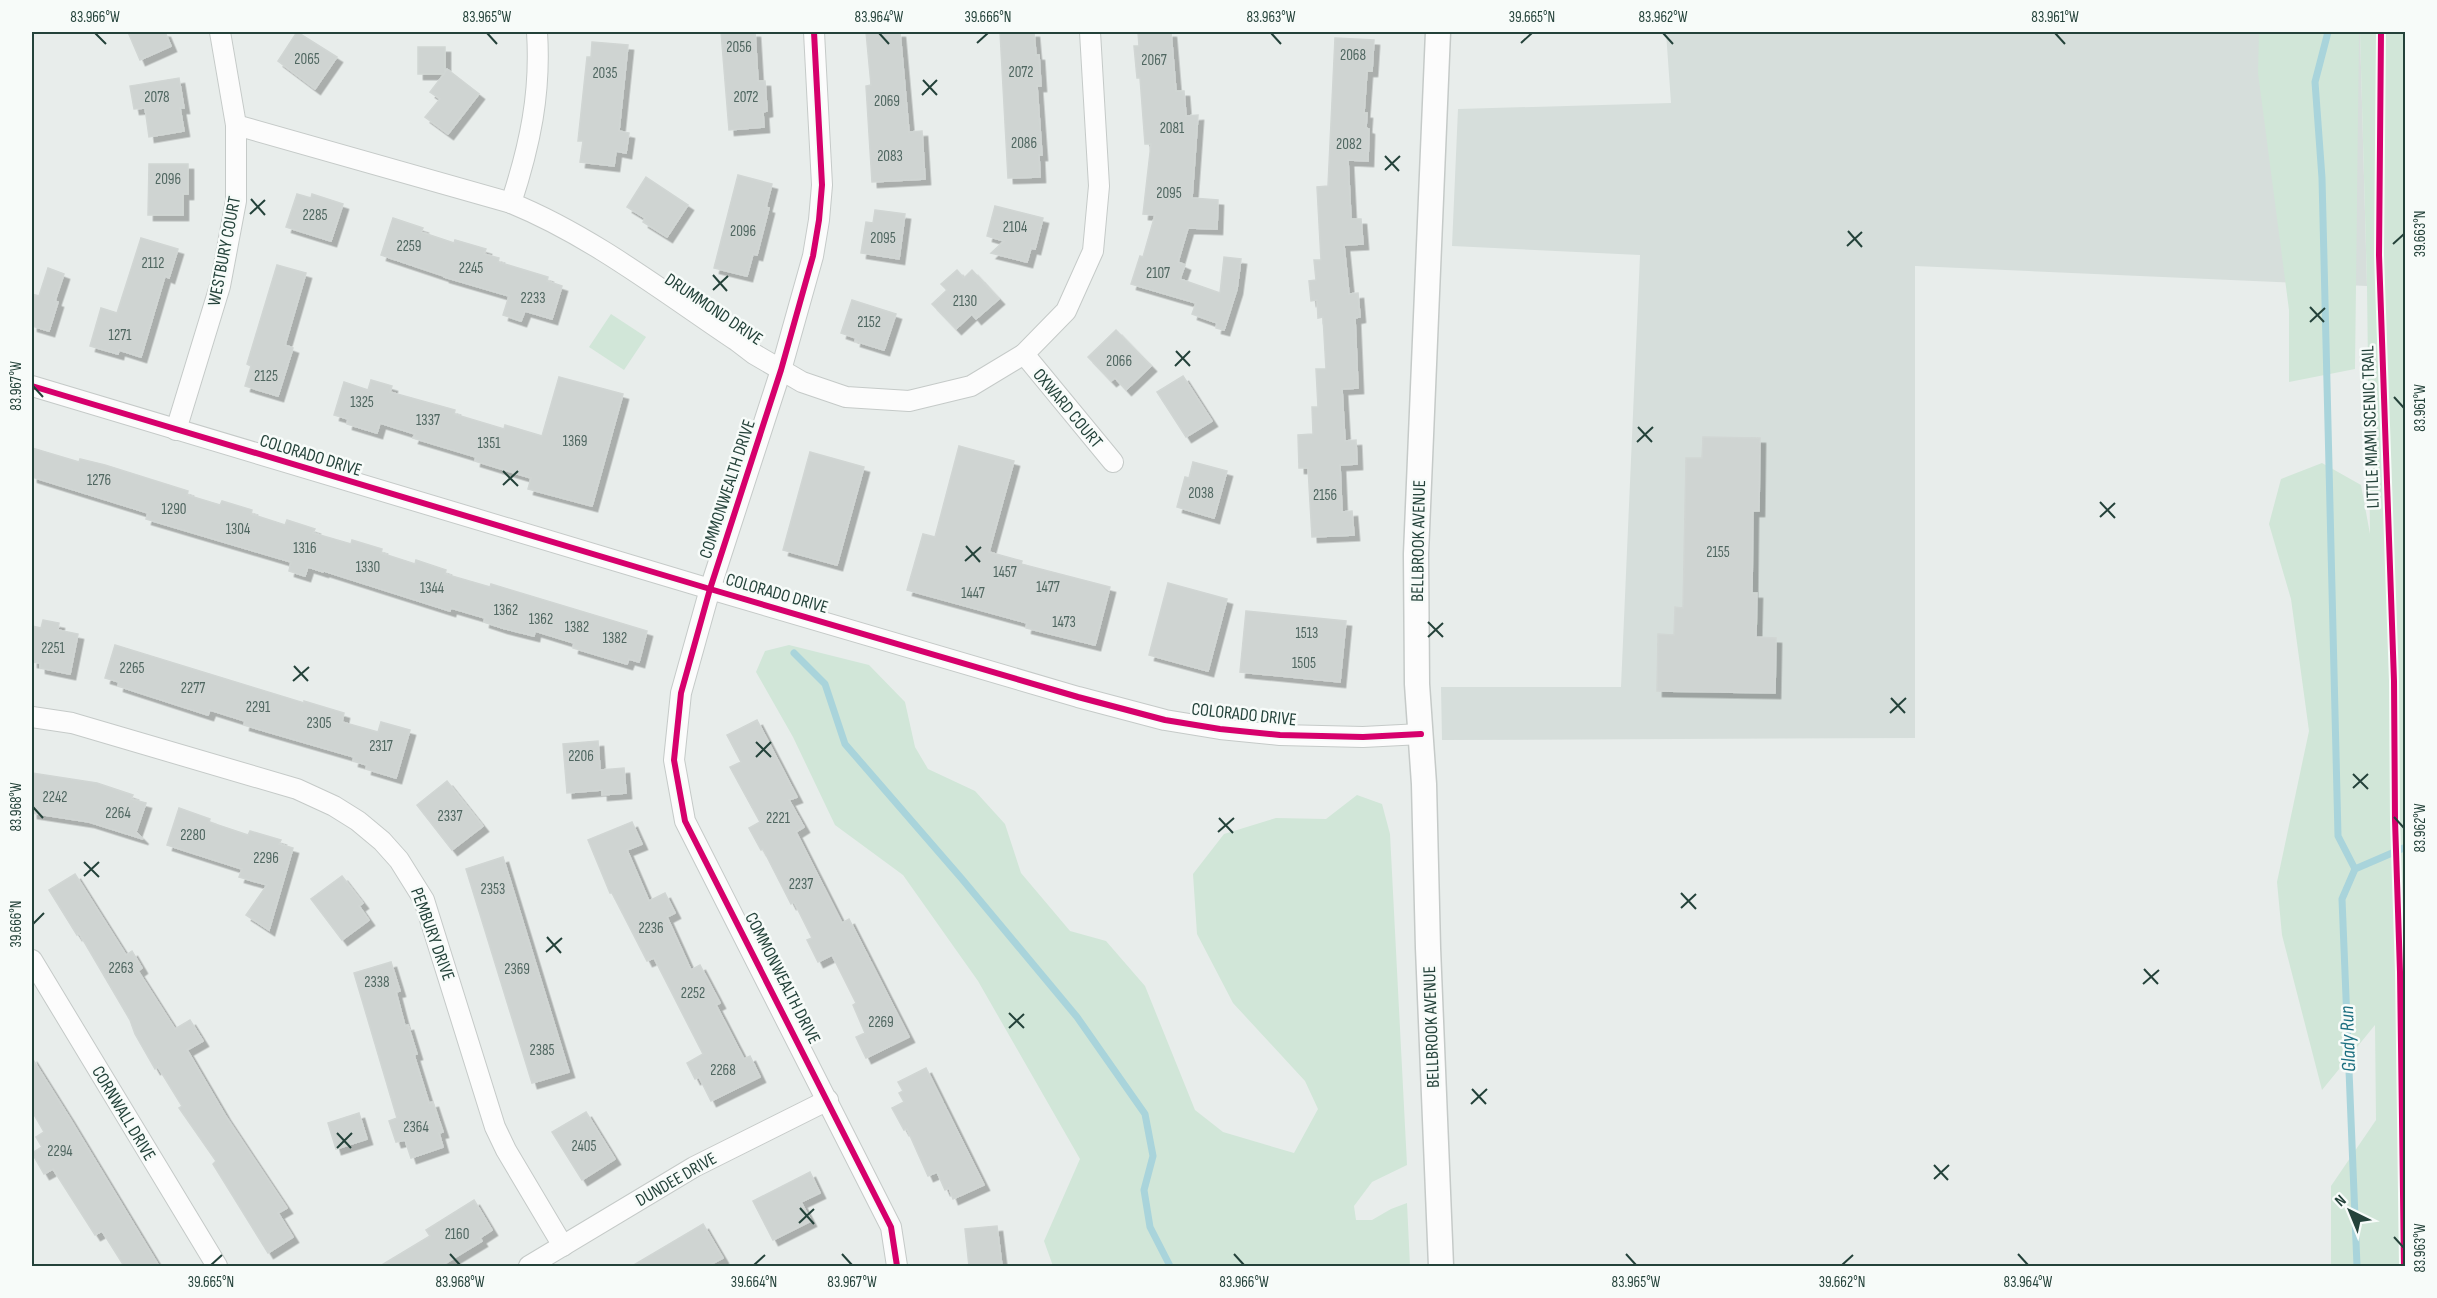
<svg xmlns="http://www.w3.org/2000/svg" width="2437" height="1298" viewBox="0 0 2437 1298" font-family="'Sofia Sans Condensed',sans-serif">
	<defs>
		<filter id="shadow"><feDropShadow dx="5.5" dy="5.5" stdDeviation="0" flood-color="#0004"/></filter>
	</defs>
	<rect width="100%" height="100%" fill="#e8edeb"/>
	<path fill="#d6dedb" d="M1666 32H2360L2367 286 1915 266V738L1442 740 1441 687H1621L1640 255 1452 246 1458 109 1671 103Z"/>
	<g fill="#d1e6d8">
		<path d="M2259 32H2359L2355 369 2289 382V310L2258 73Z"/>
		<path d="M2360 32H2406L2405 1266H2331V1186L2376 1120 2375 1025 2322 1090 2282 935 2277 882 2309 731 2291 599 2269 524 2281 479 2322 463 2361 485 2370 534 2367 286Z"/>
		<path d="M611 314 646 337 624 370 589 347Z"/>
		<path d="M789 645 869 665 905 702 915 747 928 769 975 791 1005 824 1021 873 1070 931 1106 941 1145 986 1195 1110 1223 1132 1294 1153 1318 1109 1305 1081 1233 1003 1197 934 1193 874 1224 834 1276 818 1326 819 1357 795 1382 804 1390 834 1407 1165 1372 1182 1354 1206 1356 1220H1372L1391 1209 1407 1203 1410 1266H1053L1044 1241 1080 1159 978 981 903 875 835 825 793 737 756 672 765 651Z"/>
	</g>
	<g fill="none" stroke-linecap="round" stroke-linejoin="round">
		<g stroke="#a9d4db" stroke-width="7">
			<path d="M2328 32 2315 82 2322 178 2338 836 2355 869"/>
			<path d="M794 653 825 684 845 744 962 879 1077 1017 1145 1114 1153 1156 1144 1190 1150 1227 1170 1266"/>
			<path d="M2357 1266 2342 899 2355 869 2406 847"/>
		</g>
	</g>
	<g fill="#cfd4d2" stroke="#d1d6d4" stroke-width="1.5" filter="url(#shadow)">
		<path d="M128 32H165L171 46 140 60Z"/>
		<path d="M297 32 337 57 315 89 278 61Z"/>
		<path d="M721 32H755L758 81H765L767 111 763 112 764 127 729 130Z"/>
		<path d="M866 32H900L909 132 922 131 925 179 872 182 866 86 871 85Z"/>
		<path d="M1000 32H1034L1036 55H1039L1041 86H1037L1042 155H1039L1040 177 1008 178Z"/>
		<path d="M1138 32H1171L1176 91H1184L1186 116 1198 115 1192 198 1218 200 1217 229 1188 228 1178 262 1185 265 1180 279 1220 293 1224 257 1241 259 1237 289 1224 330 1216 328 1217 323 1192 314 1196 303 1131 284 1140 256 1143 257 1155 215 1143 214 1151 144H1145L1140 78H1137L1134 46H1139Z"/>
		<path d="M1335 38 1374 40 1372 71H1367L1364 113H1367L1366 128 1369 129 1368 161 1348 160 1351 219H1361L1363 244 1344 245 1349 294 1358 293 1360 317 1355 318 1358 388 1342 389 1345 441 1356 440 1357 464 1340 465 1342 512 1352 511 1354 535 1312 537 1308 468H1299L1298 435 1313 434 1312 407H1318L1316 369H1326L1323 317 1318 318 1317 300 1311 301 1309 281 1316 280 1314 260H1321L1317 187 1328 186Z"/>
		<path d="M592 42 628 45 619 131 629 133 626 153 616 151 614 166 580 162 583 141H578L587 57H591Z"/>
		<path d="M418 47H445V72L447 69 479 94 448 134 425 117 440 99 430 92 444 74H418Z"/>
		<path d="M179 78 184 108H180L184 131 149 137 145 108 134 109 130 86Z"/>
		<path d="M149 164H188V194H183V215H148Z"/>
		<path d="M738 175 772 184 766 207 769 208 757 255 753 254 747 276 714 268Z"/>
		<path d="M646 177 688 205 667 237 643 222 645 218 627 207Z"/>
		<path d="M297 194 311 198 312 194 343 204 331 241 286 227Z"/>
		<path d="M995 206 1043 218 1035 249 1031 248 1027 262 991 253 1004 241 987 236Z"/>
		<path d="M875 210 905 214 899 259 861 253 866 222 873 223Z"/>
		<path d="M393 218 423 228 421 232 454 243 455 240 486 249 484 254 499 258 498 262 548 277 547 281 562 286 552 319 525 311 521 321 503 315 509 296 444 277V276L381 255Z"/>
		<path d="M141 238 178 249 169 278 165 276 141 357 119 350 118 354 90 346 101 308 117 313Z"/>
		<path d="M277 265 306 273 285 345 293 348 278 396 245 386 251 366 247 364Z"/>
		<path d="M48 268 64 274 55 301 58 302 49 331 32 326V294L39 296Z"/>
		<path d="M957 270 964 278 972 270 999 299 976 319 972 314 956 329 932 304 947 290 941 284Z"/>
		<path d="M852 300 896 314 884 350 855 341 856 338 841 333Z"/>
		<path d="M1116 330 1151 366 1126 390 1115 378 1111 381 1088 357Z"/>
		<path d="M1183 376 1212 421 1186 437 1157 392Z"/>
		<path d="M559 377 623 394 592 506 528 489 531 478 475 461 476 457 413 438 415 434 380 423 377 433 347 424 348 419 334 415 344 382 368 390 371 380 392 386 390 392 455 410 454 414 504 429 505 425 542 436Z"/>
		<path d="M1703 437 1760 438 1759 511H1753L1752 593H1757L1756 637 1776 638 1775 693 1657 691 1658 634 1674 635 1675 607 1683 608 1686 458H1702Z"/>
		<path d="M959 446 1014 461 989 552 1022 561 1021 564 1110 587 1095 645 1026 628 1027 623 907 590 923 534 935 537Z"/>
		<path d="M32 448 79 462 80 459 105 465 188 491 187 495 220 505 222 501 252 510 251 514 285 525 287 520 315 529 313 533 351 544 352 540 382 549 381 553 415 564 416 560 446 570 445 574 490 587 491 584 647 631 639 662 629 659 627 664 573 648 574 643 535 631 534 636 502 628 484 622 485 618 451 608 450 611 324 571 323 572 308 567 305 576 289 571 291 562 146 519 148 513 32 477Z"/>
		<path d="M810 452 864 467 837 565 783 550Z"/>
		<path d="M1193 462 1227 471 1214 518 1177 507 1185 477 1189 478Z"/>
		<path d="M1168 583 1227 599 1208 671 1149 655Z"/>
		<path d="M1246 611 1346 621 1340 682 1240 672Z"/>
		<path d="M43 620 59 623 58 630 78 634 70 674 40 668V663L32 662V626L41 628Z"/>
		<path d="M115 645 304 703V701L344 713 342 722 378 732 381 722 410 730 396 778 366 769 367 765 353 761 354 757 244 725 245 721 210 710 208 715 118 686 119 682 105 678Z"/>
		<path d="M757 720 797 797 789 800 804 827 796 832 842 923 849 919 909 1037 866 1058 856 1037 865 1033 853 1005 856 1003 832 955 818 962 807 940 812 938 794 902 791 904 763 849 761 850 749 828 760 822 730 767 741 762 727 735Z"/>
		<path d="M598 741 600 770 624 768 626 793 602 795V790L567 793 563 744Z"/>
		<path d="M32 773 97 783 133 795 131 799 146 803 136 832 143 839 89 822 32 813Z"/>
		<path d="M447 781 483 826 452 850 417 805Z"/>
		<path d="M179 808 210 819 209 822 248 835 250 831 281 840 279 844 293 848 269 930 246 915 267 885 239 877 242 869 167 845Z"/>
		<path d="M632 822 642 844 627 850 649 901 665 893 675 913 667 917 691 970 700 965 720 1003 716 1005 744 1059 750 1056 760 1077 711 1101 699 1077 695 1079 687 1063 703 1054 654 958 647 961 612 893H610L588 840Z"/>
		<path d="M503 857 569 1072 532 1083 466 869Z"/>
		<path d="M75 874 126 955 132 951 142 968 138 971 175 1029 190 1020 203 1041 187 1050 225 1115 287 1208 278 1213 293 1237 268 1253 213 1164 216 1161 179 1108 182 1106 158 1067 155 1069 135 1034 130 1020 79 933 77 935 49 890Z"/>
		<path d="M342 876 363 903 359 906 369 920 342 940 311 899Z"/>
		<path d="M391 962 400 991 396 992 405 1026 408 1025 417 1054 414 1055 429 1103 433 1102 443 1132 439 1133 443 1147 411 1158 405 1140 396 1142 389 1121 397 1118 354 973Z"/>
		<path d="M32 1058 69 1117 159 1266H124L102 1231 95 1235 53 1169 44 1174 32 1153 42 1147 36 1137 44 1132 32 1111Z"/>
		<path d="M926 1068 984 1185 953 1199 949 1188 945 1190 937 1172 928 1176 907 1129 904 1130 892 1108 904 1102 899 1093 903 1091 898 1082Z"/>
		<path d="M586 1112 615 1159 582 1180 552 1132Z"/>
		<path d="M359 1113 367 1139 336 1149 328 1123Z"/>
		<path d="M810 1172 820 1193 801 1202 811 1221 773 1240 753 1201Z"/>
		<path d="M474 1200 492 1230 480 1238 482 1241 441 1266H380L430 1236 426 1230Z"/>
		<path d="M703 1224 723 1258 708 1266H632Z"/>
		<path d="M997 1226 1002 1266H969L965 1229Z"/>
	</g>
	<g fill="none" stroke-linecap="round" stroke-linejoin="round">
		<defs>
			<g id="minor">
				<path d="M814 32 822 185 819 220 813 256 781 370 710 589 681 693 674 760 685 821 891 1227 897 1266"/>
				<path d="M236 125 511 203C592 236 665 293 737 341L754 354 802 382 846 397 909 401 971 386 1024 354 1066 311 1093 251 1099 186 1090 32"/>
				<path d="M511 203C530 145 541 93 537 32"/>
				<path d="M1024 354 1113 462"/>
				<path d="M32 386 710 589 1078 697 1165 720 1220 729 1280 735 1363 737 1421 734"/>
				<path d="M176 430 220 286 236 201V125L220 32"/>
				<path d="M32 717 72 723 297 789 334 806 358 821 382 841 399 860 424 900 495 1127 506 1150 563 1246"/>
				<path d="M32 960 217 1266"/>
				<path d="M529 1266 694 1167 828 1100"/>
			</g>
			<path id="tertiary" d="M1438 32 1416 554 1417 684 1424 784 1428 948 1441 1266"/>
		</defs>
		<use href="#minor" stroke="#c5cac8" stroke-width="22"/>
		<use href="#tertiary" stroke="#c5cac8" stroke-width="27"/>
		<use href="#minor" stroke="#fcfcfc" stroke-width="20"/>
		<use href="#tertiary" stroke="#fcfcfc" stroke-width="24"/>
		<defs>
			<g id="cycleway">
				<path d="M814 32 822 185 819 220 813 256 781 370 710 589 681 693 674 760 685 821 891 1227 897 1266"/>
				<path d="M2381 32 2379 255 2394 681 2395 820 2400 972 2404 1266"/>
				<path d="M32 386 710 589 1078 697 1165 720 1220 729 1280 735 1363 737 1421 734"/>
			</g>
		</defs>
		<use href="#cycleway" stroke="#f7fbf9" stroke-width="10"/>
		<use href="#cycleway" stroke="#d6006c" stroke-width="6"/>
	</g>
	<path fill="none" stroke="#24423a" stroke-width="2" d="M95 33 106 44M487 33 497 44M879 33 889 44M1271 33 1281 44M1663 33 1673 44M2055 33 2065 44M977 43 988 33M1521 43 1532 33M923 80 937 95M922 95 937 80M1385 156 1399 171M1385 170 1400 156M251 199 265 215M250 214 265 200M1848 231 1862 247M2393 244 2404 234M1847 246 1862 232M713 275 727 291M713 290 728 276M2310 307 2324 322M2310 322 2325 308M1176 351 1190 366M1175 366 1190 351M33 386 43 397M2394 397 2404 408M1638 427 1652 442M1637 442 1653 427M503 471 518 486M503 485 518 471M2100 502 2115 518M2100 517 2115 503M966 546 980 562M965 561 981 547M1428 622 1443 637M1428 637 1443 623M294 666 308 681M293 681 309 667M1891 698 1905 713M1890 713 1906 698M756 742 771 757M756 757 771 742M2353 774 2368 789M2353 788 2368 774M33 807 43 818M2394 817 2404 828M1219 818 1233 833M1218 832 1234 818M84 862 99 877M84 876 99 862M1681 893 1696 909M1681 908 1696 894M33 924 44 913M547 937 561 953M546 952 562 938M2144 969 2158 984M2143 984 2159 970M1009 1013 1024 1028M1009 1028 1024 1014M1472 1089 1486 1104M1471 1104 1487 1089M337 1133 351 1148M337 1148 352 1133M1934 1165 1948 1180M1934 1179 1949 1165M800 1208 814 1224M799 1223 814 1209M2394 1237 2404 1248M450 1254 460 1265M842 1254 852 1265M1234 1254 1244 1265M1626 1254 1636 1265M2018 1254 2028 1265M211 1265 222 1255M754 1265 765 1255M1842 1265 1853 1255"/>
	<g text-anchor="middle" stroke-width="5" stroke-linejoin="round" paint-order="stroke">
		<g font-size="15" fill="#506761">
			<text x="739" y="52">2056</text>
			<text x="1353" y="60">2068</text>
			<text x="307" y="64">2065</text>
			<text x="1154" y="65">2067</text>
			<text x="1021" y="77">2072</text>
			<text x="605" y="78">2035</text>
			<text x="157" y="102">2078</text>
			<text x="746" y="102">2072</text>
			<text x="887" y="106">2069</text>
			<text x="1172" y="133">2081</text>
			<text x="1024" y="148">2086</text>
			<text x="1349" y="149">2082</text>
			<text x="890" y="161">2083</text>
			<text x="168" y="184">2096</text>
			<text x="1169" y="198">2095</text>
			<text x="315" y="220">2285</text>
			<text x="1015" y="232">2104</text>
			<text x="743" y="236">2096</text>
			<text x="883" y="243">2095</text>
			<text x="409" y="251">2259</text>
			<text x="153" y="268">2112</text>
			<text x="471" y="273">2245</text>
			<text x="1158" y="278">2107</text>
			<text x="533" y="303">2233</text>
			<text x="965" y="306">2130</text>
			<text x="869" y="327">2152</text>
			<text x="120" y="340">1271</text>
			<text x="1119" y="366">2066</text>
			<text x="266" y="381">2125</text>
			<text x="362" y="407">1325</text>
			<text x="428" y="425">1337</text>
			<text x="575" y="446">1369</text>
			<text x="489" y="448">1351</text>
			<text x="99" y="485">1276</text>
			<text x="1201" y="498">2038</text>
			<text x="1325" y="500">2156</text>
			<text x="174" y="514">1290</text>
			<text x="238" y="534">1304</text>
			<text x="305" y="553">1316</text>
			<text x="1718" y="557">2155</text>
			<text x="368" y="572">1330</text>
			<text x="1005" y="577">1457</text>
			<text x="1048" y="592">1477</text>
			<text x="432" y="593">1344</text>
			<text x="973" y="598">1447</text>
			<text x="506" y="615">1362</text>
			<text x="541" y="624">1362</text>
			<text x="1064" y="627">1473</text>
			<text x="577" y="632">1382</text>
			<text x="1307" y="638">1513</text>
			<text x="615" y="643">1382</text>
			<text x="53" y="653">2251</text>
			<text x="1304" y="668">1505</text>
			<text x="132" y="673">2265</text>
			<text x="193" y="693">2277</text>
			<text x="258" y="712">2291</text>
			<text x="319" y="728">2305</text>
			<text x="381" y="751">2317</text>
			<text x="581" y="761">2206</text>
			<text x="55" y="802">2242</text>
			<text x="118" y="818">2264</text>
			<text x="450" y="821">2337</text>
			<text x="778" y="823">2221</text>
			<text x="193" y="840">2280</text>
			<text x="266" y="863">2296</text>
			<text x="801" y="889">2237</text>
			<text x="493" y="894">2353</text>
			<text x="651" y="933">2236</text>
			<text x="121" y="973">2263</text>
			<text x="517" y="974">2369</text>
			<text x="377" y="987">2338</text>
			<text x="693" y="998">2252</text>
			<text x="881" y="1027">2269</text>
			<text x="542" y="1055">2385</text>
			<text x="723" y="1075">2268</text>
			<text x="416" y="1132">2364</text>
			<text x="584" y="1151">2405</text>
			<text x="60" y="1156">2294</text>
			<text x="457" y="1239">2160</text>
		</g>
		<g font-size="18" fill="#24423a" stroke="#f7fbf9">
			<text transform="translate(224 251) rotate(-79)" y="6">WESTBURY COURT</text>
			<text transform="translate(714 309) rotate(34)" y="6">DRUMMOND DRIVE</text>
			<text transform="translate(1068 408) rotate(50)" y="6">OXWARD COURT</text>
			<text transform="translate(2370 427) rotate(-92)" y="6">LITTLE MIAMI SCENIC TRAIL</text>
			<text transform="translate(311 455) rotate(17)" y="6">COLORADO DRIVE</text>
			<text transform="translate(727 489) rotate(-72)" y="6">COMMONWEALTH DRIVE</text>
			<text transform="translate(1418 541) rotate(-89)" y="6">BELLBROOK AVENUE</text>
			<text transform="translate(777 593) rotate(16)" y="6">COLORADO DRIVE</text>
			<text transform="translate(1244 714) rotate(6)" y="6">COLORADO DRIVE</text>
			<text transform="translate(433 934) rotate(70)" y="6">PEMBURY DRIVE</text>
			<text transform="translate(783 978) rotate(63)" y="6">COMMONWEALTH DRIVE</text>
			<text transform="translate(1431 1027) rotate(-92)" y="6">BELLBROOK AVENUE</text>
			<text transform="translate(124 1113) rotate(59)" y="6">CORNWALL DRIVE</text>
			<text transform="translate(676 1179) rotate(-30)" y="6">DUNDEE DRIVE</text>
		</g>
		<g font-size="20" font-style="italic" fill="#1c6f80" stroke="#f7fbf9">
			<text transform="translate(2347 1039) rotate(-92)" y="7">Glady Run</text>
		</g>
	</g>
	<rect width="2437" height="1298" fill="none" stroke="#f7fbf9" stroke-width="66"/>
	<g transform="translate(2350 1211) rotate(317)" stroke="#f7fbf9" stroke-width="4.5" paint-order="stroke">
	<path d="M0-4.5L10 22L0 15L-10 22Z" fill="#24423a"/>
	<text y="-9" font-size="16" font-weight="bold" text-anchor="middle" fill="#24423a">N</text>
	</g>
	<rect x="33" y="33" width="2371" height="1232" fill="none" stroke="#24423a" stroke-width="2"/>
	<g font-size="15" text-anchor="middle" fill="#24423a">
		<text x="95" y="22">83.966°W</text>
		<text x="487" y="22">83.965°W</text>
		<text x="879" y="22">83.964°W</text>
		<text x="988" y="22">39.666°N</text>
		<text x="1271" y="22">83.963°W</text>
		<text x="1532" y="22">39.665°N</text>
		<text x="1663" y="22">83.962°W</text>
		<text x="2055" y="22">83.961°W</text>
		<text transform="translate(2420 234) rotate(-90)" y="5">39.663°N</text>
		<text transform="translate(16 386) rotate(-90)" y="5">83.967°W</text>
		<text transform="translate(2420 408) rotate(-90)" y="5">83.961°W</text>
		<text transform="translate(16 807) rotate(-90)" y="5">83.968°W</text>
		<text transform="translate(2420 828) rotate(-90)" y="5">83.962°W</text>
		<text transform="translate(16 924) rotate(-90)" y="5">39.666°N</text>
		<text transform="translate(2420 1248) rotate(-90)" y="5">83.963°W</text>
		<text x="211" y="1287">39.665°N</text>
		<text x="460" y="1287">83.968°W</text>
		<text x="754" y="1287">39.664°N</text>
		<text x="852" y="1287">83.967°W</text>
		<text x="1244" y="1287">83.966°W</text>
		<text x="1636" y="1287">83.965°W</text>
		<text x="1842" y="1287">39.662°N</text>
		<text x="2028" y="1287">83.964°W</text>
	</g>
</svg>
